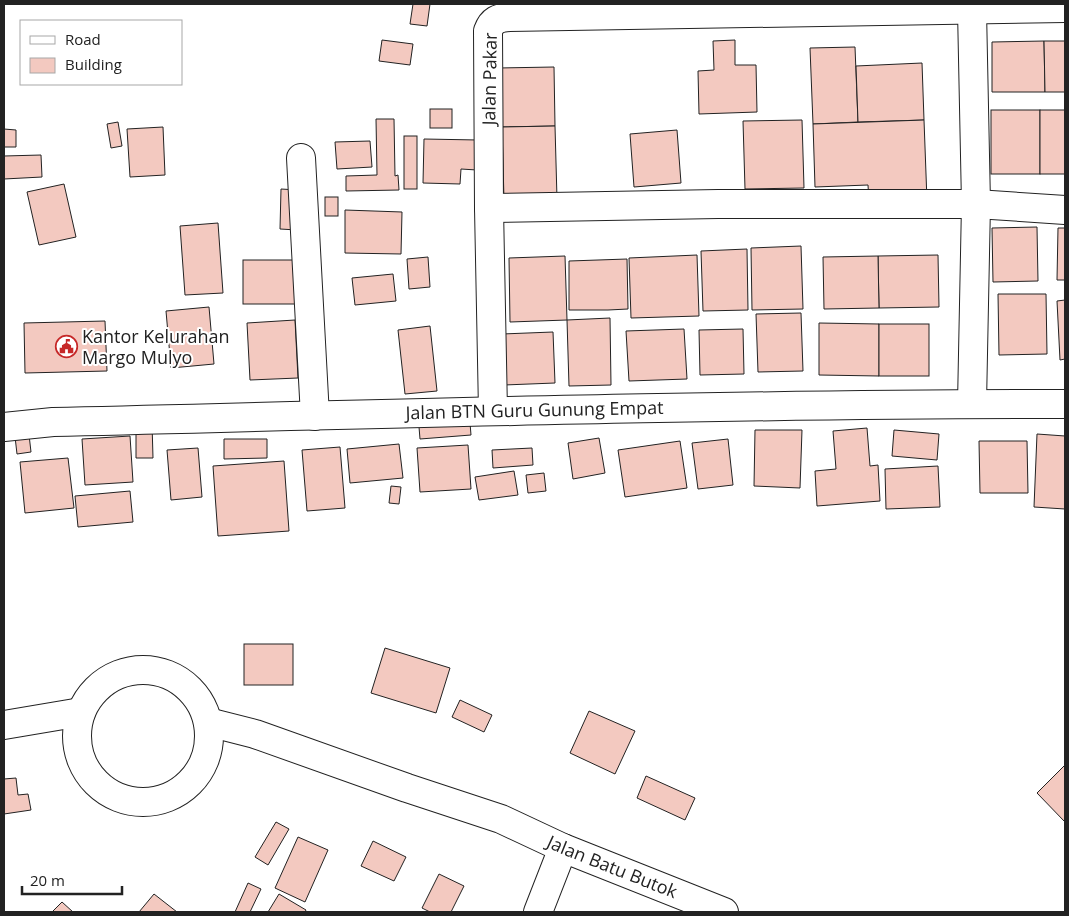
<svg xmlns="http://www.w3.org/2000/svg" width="1069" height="916" viewBox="0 0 1069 916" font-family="'Open Sans',sans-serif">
	<rect width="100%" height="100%" fill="#fff"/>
	<g fill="#f3c9c0" stroke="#222">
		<path d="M413 4H430L427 26 410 24Z"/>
		<path d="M382 40 413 44 410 65 379 61Z"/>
		<path d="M735 40V65H756L757 112 699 114 698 71 714 70 713 41Z"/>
		<path d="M1044 41 1045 92H992V42Z"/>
		<path d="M1044 41H1065V92H1045Z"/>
		<path d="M855 47 858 122 813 124 810 48Z"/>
		<path d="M922 63 924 120 858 122 856 66Z"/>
		<path d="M554 67 555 126 499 127 498 68Z"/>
		<rect x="430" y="109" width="22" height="19"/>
		<rect x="991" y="110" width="49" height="64"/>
		<rect x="1040" y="110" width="25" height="64"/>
		<path d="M376 119H394L395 176 398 175 399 190 346 191V176L377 175Z"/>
		<path d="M802 120 804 188 745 189 743 121Z"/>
		<path d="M924 120 927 201 869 203 868 185 815 187 813 124Z"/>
		<path d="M118 122 122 146 111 148 107 124Z"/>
		<path d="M555 126 557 199 504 200 502 127Z"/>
		<path d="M163 127 165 175 130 177 127 129Z"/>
		<path d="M4 129 16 130V147H4Z"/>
		<path d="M677 130 681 183 634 187 630 134Z"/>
		<rect x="404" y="136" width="13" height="53"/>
		<path d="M424 139 478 140 477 170 461 169 460 184 423 183Z"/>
		<path d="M370 141 372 167 337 169 335 142Z"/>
		<path d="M41 155 42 177 4 179V156Z"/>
		<path d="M64 184 76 237 39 245 27 192Z"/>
		<path d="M281 189 298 190 297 230 280 229Z"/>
		<rect x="325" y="197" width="13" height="19"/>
		<path d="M345 210 402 212 401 254 345 253Z"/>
		<path d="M218 223 223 293 185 295 180 226Z"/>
		<path d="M1037 227 1038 281 993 282 992 228Z"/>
		<path d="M1058 228H1065V280H1057Z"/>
		<path d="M801 246 803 309 752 310 751 248Z"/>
		<path d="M747 249 748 310 703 311 701 251Z"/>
		<path d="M697 255 699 316 631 318 629 258Z"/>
		<path d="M938 255 939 307 879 308 878 256Z"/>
		<path d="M565 256 567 320 510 322 509 258Z"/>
		<path d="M878 256 879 308 824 309 823 257Z"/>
		<path d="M428 257 430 287 409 289 407 259Z"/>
		<path d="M627 259 628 309 608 310H569V261Z"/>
		<rect x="243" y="260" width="53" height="44"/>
		<path d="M393 274 396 301 355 305 352 278Z"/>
		<path d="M998 294H1046L1047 354 999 355Z"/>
		<path d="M1065 300V359L1060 360 1057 301Z"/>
		<path d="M209 307 214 364 171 368 166 311Z"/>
		<path d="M801 313 803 371 758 372 756 314Z"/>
		<path d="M610 318 611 385 569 386 567 320Z"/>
		<path d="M295 320 298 378 250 380 247 323Z"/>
		<path d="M105 321 107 371 25 373 24 323Z"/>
		<path d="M819 323 879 324V376L819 375Z"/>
		<rect x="879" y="324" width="50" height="52"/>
		<path d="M430 326 437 391 405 394 398 330Z"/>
		<path d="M684 329 687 379 629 381 626 331Z"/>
		<path d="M743 329 744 374 700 375 699 330Z"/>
		<path d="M553 332 555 383 504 385 502 334Z"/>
		<path d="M136 423H152L153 458H136Z"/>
		<path d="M470 423 471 435 420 439 419 427Z"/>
		<path d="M28 426 31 452 17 454 14 428Z"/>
		<path d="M867 428 870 466 878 465 880 501 817 506 815 471 836 469 833 431Z"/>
		<path d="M755 430H802L800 488 754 486Z"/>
		<path d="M894 430 939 434 937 460 892 456Z"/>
		<path d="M1037 434 1065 436V509L1034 507Z"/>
		<path d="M130 436 133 482 85 485 82 439Z"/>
		<path d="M599 438 605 473 573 479 568 443Z"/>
		<path d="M224 439H267V458L224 459Z"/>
		<path d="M728 439 733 485 698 489 692 443Z"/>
		<path d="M680 441 687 488 625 497 618 450Z"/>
		<path d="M979 441H1027L1028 493H980Z"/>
		<path d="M399 444 403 478 350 483 347 449Z"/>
		<path d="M468 445 471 489 420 492 417 448Z"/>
		<path d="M340 447 345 508 307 511 302 450Z"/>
		<path d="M198 448 202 497 171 500 167 450Z"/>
		<path d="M532 448 533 465 493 468 492 450Z"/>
		<path d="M68 458 74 508 25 513 20 462Z"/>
		<path d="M284 461 289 531 218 536 213 466Z"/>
		<path d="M938 466 940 507 886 509 885 469Z"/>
		<path d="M514 471 518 495 479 500 475 477Z"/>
		<path d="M544 473 546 491 528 493 526 475Z"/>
		<path d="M391 486 401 487 399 504 389 503Z"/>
		<path d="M130 491 133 522 78 527 75 496Z"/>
		<rect x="244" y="644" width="49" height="41"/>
		<path d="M385 648 450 668 436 713 371 693Z"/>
		<path d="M460 700 492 715 484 732 452 717Z"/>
		<path d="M589 711 635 731 615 774 570 753Z"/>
		<path d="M1065 765V822L1037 793Z"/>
		<path d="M646 776 695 798 685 820 637 798Z"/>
		<path d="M16 778 18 795 28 794 31 810 4 814V779Z"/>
		<path d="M276 822 289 829 268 865 255 857Z"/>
		<path d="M298 837 328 850 305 902 275 888Z"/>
		<path d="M373 841 406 857 394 881 361 866Z"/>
		<path d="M439 874 464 886 451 912H430L422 908Z"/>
		<path d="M248 883 261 889 250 912H235Z"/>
		<path d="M154 894 177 912H139Z"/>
		<path d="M279 894 306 910 305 912H268Z"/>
		<path d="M62 902 73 912H52Z"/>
	</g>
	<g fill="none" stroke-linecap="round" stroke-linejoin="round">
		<defs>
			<g id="street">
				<path d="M301 158 315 416"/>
				<path d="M489 208 718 204H976L1065 210"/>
				<path d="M972 404 976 204 972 10"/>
				<path d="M493 411 489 208 488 31C492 20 498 18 509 17L1065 8"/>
				<path id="s1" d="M4 427 53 422C390 414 728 404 1065 404"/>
				<circle cx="143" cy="736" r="66"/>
				<path id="s2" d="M208 722 255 734 407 788 501 819 563 848 724 912"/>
				<path d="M4 725 81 712"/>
				<path d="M538 912 563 848"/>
			</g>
		</defs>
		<use href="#street" stroke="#222" stroke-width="30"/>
		<use href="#street" stroke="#fff" stroke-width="28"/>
	</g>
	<defs>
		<symbol id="civic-ring" viewBox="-11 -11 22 22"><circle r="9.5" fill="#fff" stroke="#c62828" stroke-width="1.5"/><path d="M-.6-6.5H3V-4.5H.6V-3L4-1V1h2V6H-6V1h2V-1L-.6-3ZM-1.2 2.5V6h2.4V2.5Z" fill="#c62828"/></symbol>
	</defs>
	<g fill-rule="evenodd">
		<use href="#civic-ring" x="54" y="334" width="25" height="25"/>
	</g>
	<g text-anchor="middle" stroke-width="4" stroke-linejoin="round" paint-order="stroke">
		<g font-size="18" fill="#222" stroke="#fff">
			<text transform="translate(490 79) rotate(-89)" y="6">Jalan Pakar</text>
			<text dy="6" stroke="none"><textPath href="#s1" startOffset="531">Jalan BTN Guru Gunung Empat</textPath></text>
			<text dy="6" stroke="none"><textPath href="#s2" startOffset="430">Jalan Batu Butok</textPath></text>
		</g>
		<g font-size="18" fill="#222" stroke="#fff" text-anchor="start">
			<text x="82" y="343">Kantor Kelurahan<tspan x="82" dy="21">Margo Mulyo</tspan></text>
		</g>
	</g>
	<rect width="1069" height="916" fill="none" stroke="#222222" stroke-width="10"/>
	<rect x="20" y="20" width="162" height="65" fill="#ffffff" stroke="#a7a7a7"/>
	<rect x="30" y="36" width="25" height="8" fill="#ffffff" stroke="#a7a7a7"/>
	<text x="65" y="45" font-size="15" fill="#222222">Road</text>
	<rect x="30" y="58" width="25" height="15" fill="#f3c9c0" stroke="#a7a7a7"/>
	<text x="65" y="70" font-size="15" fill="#222222">Building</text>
	<path d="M22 886v8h100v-8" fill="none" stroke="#222222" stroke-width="2.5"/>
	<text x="30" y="886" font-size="15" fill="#222222" stroke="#ffffff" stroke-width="4" paint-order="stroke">20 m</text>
</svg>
